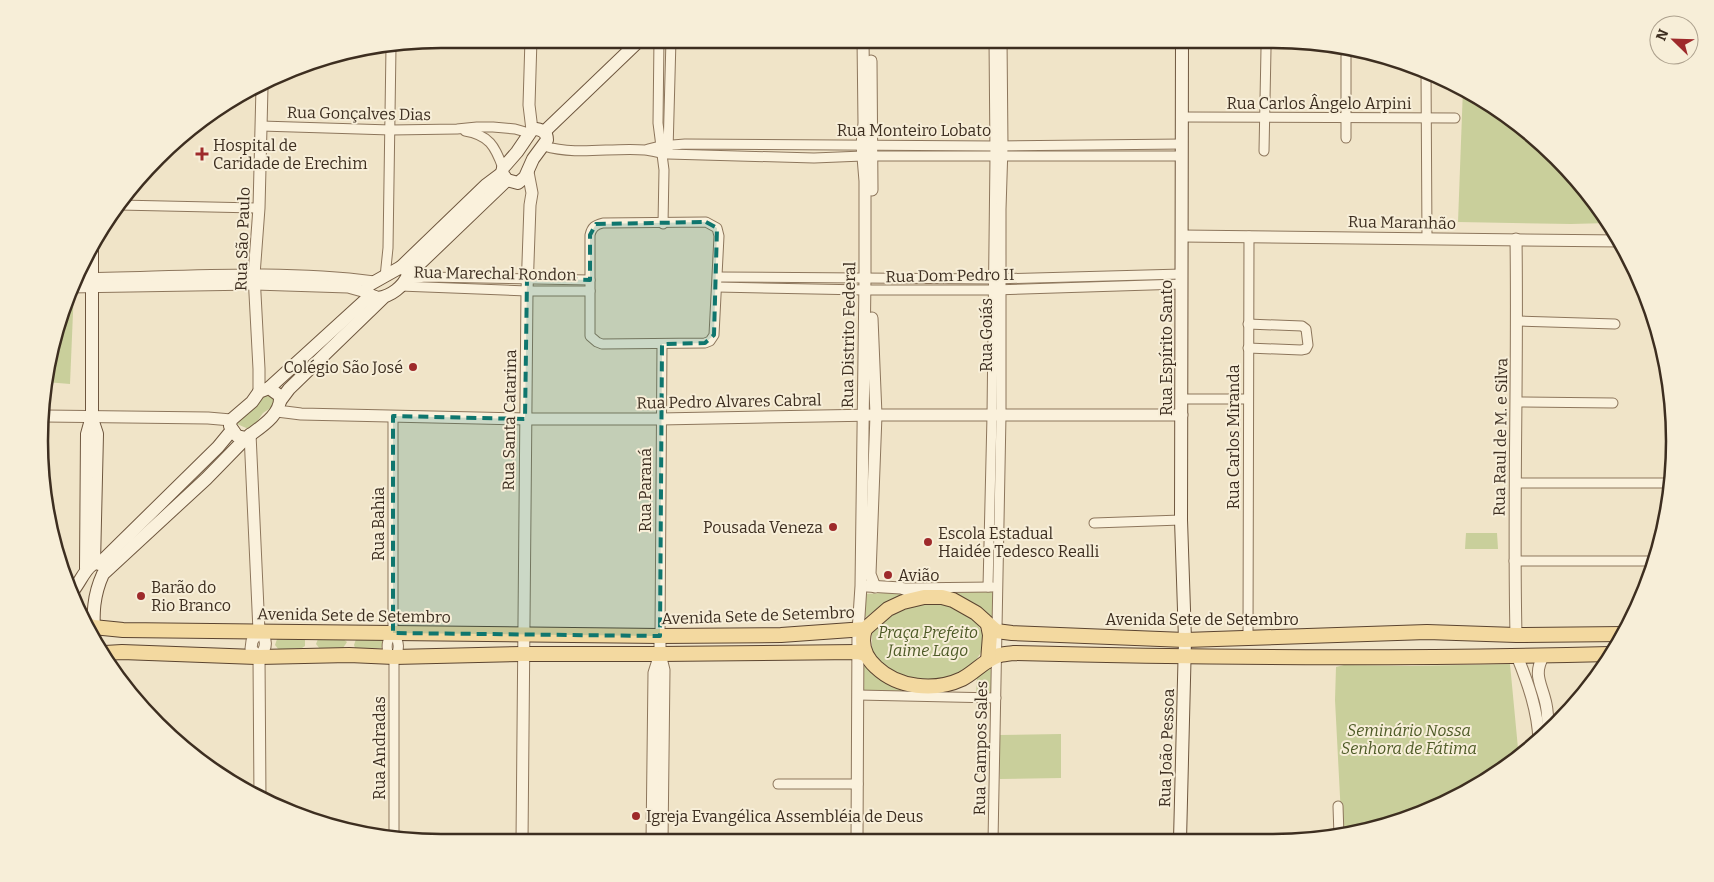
<svg xmlns="http://www.w3.org/2000/svg" width="1714" height="882" viewBox="0 0 1714 882" font-family="Bitter,serif">
	<rect width="100%" height="100%" fill="#f0e4c8"/>
	<g fill="#c9cf9b">
		<path d="M1463 88 1518 122 1575 176 1609 223 1571 224 1458 222Z"/>
		<path d="M69 289H74L70 384 46 382 47 362Z"/>
		<path d="M262 395 272 397 278 403 263 413 251 430 237 424 240 417 257 406Z"/>
		<path d="M1466 533H1497L1498 549H1465Z"/>
		<path d="M993 591 992 620 951 593Z"/>
		<path d="M907 592 890 600 863 619V594Z"/>
		<path d="M914 602 951 604 973 617 985 637 984 646 980 654 972 666 955 675 934 681 899 677 876 658 872 649V631L882 618Z"/>
		<path d="M280 638H301L305 640V646L302 648 279 650 275 645 277 639Z"/>
		<path d="M342 638 347 642 343 648 320 649 316 644 318 639Z"/>
		<path d="M356 639H380L384 640V646L381 648 358 650 355 648 354 645Z"/>
		<path d="M865 662 901 686V691H860V663Z"/>
		<path d="M1510 664 1519 759 1427 813 1342 835 1335 700 1336 667 1344 665 1411 666Z"/>
		<path d="M988 666H995L993 694 976 695 977 676Z"/>
		<path d="M1061 734V778L1000 779 999 735Z"/>
	</g>
	<g fill="none" stroke-linecap="round" stroke-linejoin="round">
		<defs>
			<g id="minor">
				<path d="M659 39 658 123 664 170 663 224"/>
				<path d="M1346 56V138"/>
				<path d="M1426 71 1427 239"/>
				<path d="M1183 117 1455 118"/>
				<path d="M261 126 391 130 457 129 477 127H493L515 129 529 133"/>
				<path d="M465 131C489 135 495 146 503 168"/>
				<path d="M544 146C577 156 612 147 645 150 653 151 660 153 668 154L814 158 863 156H1182"/>
				<path d="M648 149 660 146 685 144 995 146 1182 144"/>
				<path d="M668 151 671 39"/>
				<path d="M1264 151 1266 49"/>
				<path d="M119 205 259 208"/>
				<path d="M706 222 717 228 719 236 714 335 710 341 705 343 602 344 597 342 590 336V235C592 227 595 225 603 223Z"/>
				<path d="M385 277 388 248 391 47"/>
				<path d="M718 277 993 279 1182 274"/>
				<path d="M406 279 426 277 590 280"/>
				<path d="M400 286 527 291H590"/>
				<path d="M717 287 865 290H993L1182 284"/>
				<path d="M1518 321 1615 324"/>
				<path d="M1248 348 1301 350 1306 349 1308 345 1306 329 1302 326 1248 324"/>
				<path d="M1182 399H1248"/>
				<path d="M1516 402 1613 403"/>
				<path d="M1516 483H1672"/>
				<path d="M1094 523 1181 520"/>
				<path d="M1514 561H1655"/>
				<path d="M988 587 992 416 995 156 994 39"/>
				<path d="M905 588 992 587"/>
				<path d="M393 633V416"/>
				<path d="M393 633C387 640 386 645 388 653L393 657"/>
				<path d="M393 633C399 641 401 649 394 657"/>
				<path d="M660 636 662 344"/>
				<path d="M1248 637 1249 236"/>
				<path d="M858 695 996 698"/>
				<path d="M778 784H858"/>
				<path d="M1338 806 1339 836"/>
				<path d="M394 839V657"/>
				<path d="M993 841 1001 415V209L1003 146 1002 39"/>
			</g>
			<g id="tertiary">
				<path d="M531 39 529 105 532 130"/>
				<path d="M871 61 872 190"/>
				<path d="M1182 236 1622 241"/>
				<path d="M1516 239C1518 371 1513 503 1516 635"/>
				<path d="M74 279C173 278 275 269 374 282"/>
				<path d="M69 287 255 284 348 287 366 292"/>
				<path d="M872 318 876 415 870 574 875 587"/>
				<path d="M259 392V369L254 275 259 208 262 87"/>
				<path d="M277 411 301 414 525 419H660L876 415H1182"/>
				<path d="M45 416 208 418 231 420"/>
				<path d="M250 434 259 631"/>
				<path d="M867 586 901 588 924 597"/>
				<path d="M660 636V654L664 670 662 842"/>
				<path d="M1544 655C1532 675 1542 684 1546 704 1548 713 1548 723 1548 732"/>
				<path d="M1517 656C1528 683 1538 711 1539 741"/>
				<path d="M259 657 260 800"/>
				<path d="M259 657 251 649 252 641 259 631"/>
				<path d="M259 657C267 648 268 640 259 631"/>
				<path d="M857 841 858 631 861 586 865 278V181L862 145 864 123 863 39"/>
				<path d="M522 842 527 291 530 205 532 193 528 172"/>
				<path d="M652 842 654 673 660 654"/>
			</g>
			<g id="secondary">
				<path d="M536 129C543 130 547 133 547 140L533 159 525 177 518 183 507 180 502 173 503 168 517 152 532 130Z"/>
				<path d="M544 132 641 39"/>
				<path d="M401 267 486 185 502 173"/>
				<path d="M401 267 406 270 408 275C403 287 391 296 378 298L367 294 366 292 369 285Z"/>
				<path d="M408 275 507 180"/>
				<path d="M269 388 280 396C282 415 259 428 246 438L237 436 230 426 231 420 252 402 259 392Z"/>
				<path d="M269 388 370 296"/>
				<path d="M280 401 289 389 383 298"/>
				<path d="M92 419 97 434 94 563"/>
				<path d="M99 564 218 447 232 430"/>
				<path d="M86 568 87 434 92 416V244"/>
				<path d="M72 592C79 584 85 569 92 565"/>
				<path d="M94 638C93 613 93 596 103 574L206 479 246 438"/>
				<path d="M1180 840 1185 640 1181 520 1182 39"/>
			</g>
			<g id="primary">
				<path d="M84 624 93 627 123 630 660 636 781 635 865 629 888 609 903 602 924 597H942L953 600 976 613 996 631 1012 633 1185 640 1427 632 1516 635 1624 634"/>
				<path d="M865 629C860 644 865 657 876 667 898 688 934 692 962 679 974 673 985 660 997 656 1002 654 1008 654 1013 653 1212 658 1411 659 1610 654"/>
				<path d="M105 653 122 652 259 657 349 655 394 657 523 654H660L858 652 865 654"/>
				<path d="M988 661 990 635 988 625"/>
			</g>
		</defs>
		<use href="#minor" stroke="#8d765c" stroke-width="11"/>
		<use href="#tertiary" stroke="#8d765c" stroke-width="13"/>
		<use href="#secondary" stroke="#6f573f" stroke-width="14"/>
		<use href="#primary" stroke="#5b4430" stroke-width="16"/>
		<use href="#minor" stroke="#faf1dc" stroke-width="9"/>
		<use href="#tertiary" stroke="#faf1dc" stroke-width="11"/>
		<use href="#secondary" stroke="#faf1dc" stroke-width="12"/>
		<use href="#primary" stroke="#f3d9a0" stroke-width="14"/>
	</g>
	<path fill="#0f766e" fill-opacity="0.2" stroke="#0f766e" stroke-width="4" stroke-dasharray="10 6" stroke-linejoin="round" d="M706 222 717 228 714 335 705 343 662 344 660 636 393 633V416L525 419 527 278 590 280V235L596 224Z"/>
	<g fill="#9e2a2b" stroke="#f7eed8" stroke-width="2">
		<path d="M199.5 146.5h5v5h5v5h-5v5h-5v-5h-5v-5h5z"/>
		<circle cx="413" cy="367" r="5"/>
		<circle cx="833" cy="527" r="5"/>
		<circle cx="928" cy="542" r="5"/>
		<circle cx="888" cy="575" r="5"/>
		<circle cx="141" cy="596" r="5"/>
		<circle cx="636" cy="816" r="5"/>
	</g>
	<g text-anchor="middle" stroke-width="4" stroke-linejoin="round" paint-order="stroke">
		<g font-size="16" fill="#3d2e20" stroke="#f7eed8">
			<text x="1319" y="109">Rua Carlos Ângelo Arpini</text>
			<text transform="translate(359 113) rotate(1)" y="6">Rua Gonçalves Dias</text>
			<text x="914" y="136">Rua Monteiro Lobato</text>
			<text transform="translate(1402 222) rotate(1)" y="6">Rua Maranhão</text>
			<text transform="translate(242 239) rotate(-88)" y="6">Rua São Paulo</text>
			<text transform="translate(495 273) rotate(1)" y="6">Rua Marechal Rondon</text>
			<text transform="translate(950 275) rotate(-1)" y="6">Rua Dom Pedro II</text>
			<text transform="translate(848 335) rotate(-89)" y="6">Rua Distrito Federal</text>
			<text transform="translate(986 335) rotate(-90)" y="6">Rua Goiás</text>
			<text transform="translate(1166 348) rotate(-90)" y="6">Rua Espírito Santo</text>
			<text transform="translate(729 401) rotate(-1)" y="6">Rua Pedro Alvares Cabral</text>
			<text transform="translate(509 420) rotate(-89)" y="6">Rua Santa Catarina</text>
			<text transform="translate(1233 437) rotate(-90)" y="6">Rua Carlos Miranda</text>
			<text transform="translate(1500 437) rotate(-89)" y="6">Rua Raul de M. e Silva</text>
			<text transform="translate(645 490) rotate(-90)" y="6">Rua Paraná</text>
			<text transform="translate(378 524) rotate(-90)" y="6">Rua Bahia</text>
			<text transform="translate(354 615) rotate(1)" y="6">Avenida Sete de Setembro</text>
			<text transform="translate(758 615) rotate(-2)" y="6">Avenida Sete de Setembro</text>
			<text x="1202" y="625">Avenida Sete de Setembro</text>
			<text transform="translate(379 748) rotate(-90)" y="6">Rua Andradas</text>
			<text transform="translate(980 748) rotate(-89)" y="6">Rua Campos Sales</text>
			<text transform="translate(1166 748) rotate(-88)" y="6">Rua João Pessoa</text>
		</g>
		<g font-size="16" fill="#3d2e20" stroke="#f7eed8" text-anchor="start">
			<text x="213" y="151">Hospital de<tspan x="213" dy="18">Caridade de Erechim</tspan></text>
			<text x="403" y="373" text-anchor="end">Colégio São José</text>
			<text x="823" y="533" text-anchor="end">Pousada Veneza</text>
			<text x="938" y="539">Escola Estadual<tspan x="938" dy="18">Haidée Tedesco Realli</tspan></text>
			<text x="898" y="581">Avião</text>
			<text x="151" y="593">Barão do<tspan x="151" dy="18">Rio Branco</tspan></text>
			<text x="646" y="822">Igreja Evangélica Assembléia de Deus</text>
		</g>
		<g font-size="16" font-style="italic" fill="#4d5a26" stroke="#f7eed8">
			<text x="928" y="638">Praça Prefeito<tspan x="928" dy="18">Jaime Lago</tspan></text>
			<text x="1409" y="736">Seminário Nossa<tspan x="1409" dy="18">Senhora de Fátima</tspan></text>
		</g>
	</g>
	<path d="M0 0H1714V882H0ZM441 48H1273A393 393 0 0 1 1666 441V441A393 393 0 0 1 1273 834H441A393 393 0 0 1 48 441V441A393 393 0 0 1 441 48Z" fill="#f7eed8" fill-rule="evenodd"/>
	<path fill="none" stroke="#3d2e20" stroke-width="2.5" d="M441 48H1273A393 393 0 0 1 1666 441V441A393 393 0 0 1 1273 834H441A393 393 0 0 1 48 441V441A393 393 0 0 1 441 48Z"/>
	<g transform="translate(1674 40) rotate(293)"><circle r="24" fill="#f7eed8" stroke="#ada18e"/>
	<path d="M0-4L9 19L0 12L-9 19Z" fill="#9e2a2b"/>
	<text y="-8" font-size="14" font-weight="bold" text-anchor="middle" fill="#3d2e20">N</text>
	</g>
</svg>
